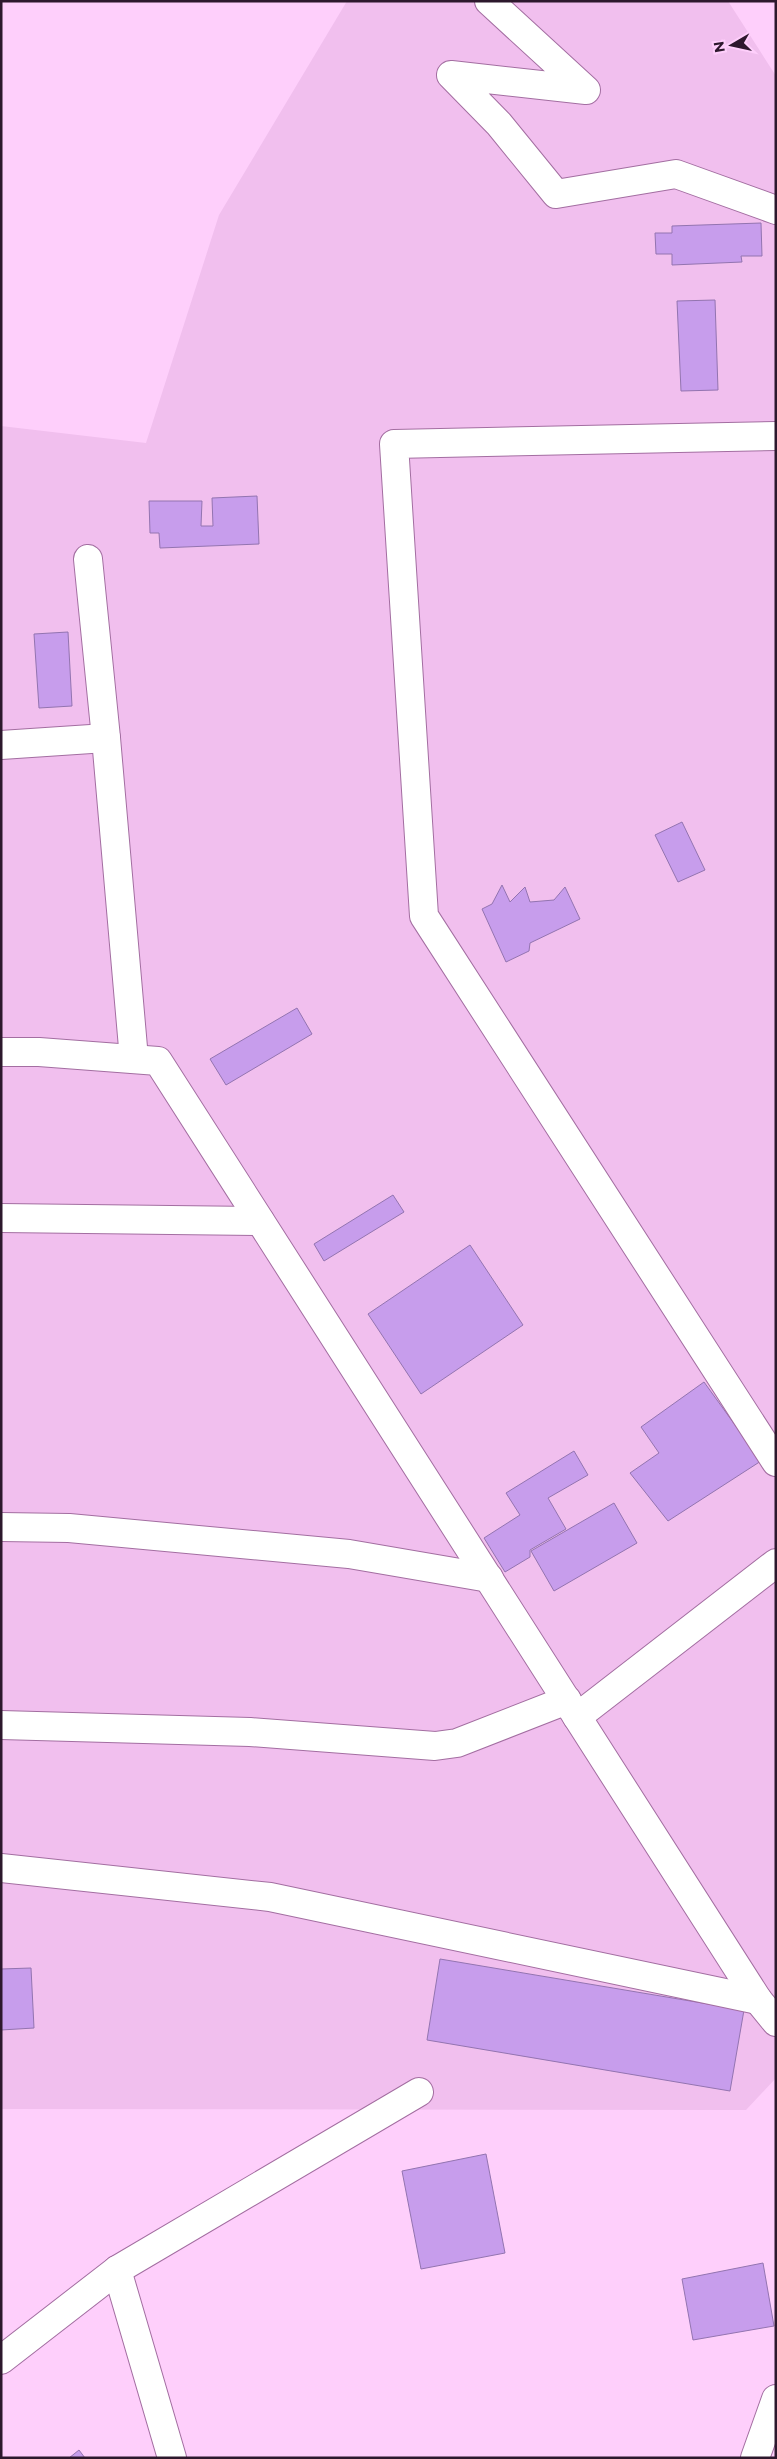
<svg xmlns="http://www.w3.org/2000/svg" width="777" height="2459" viewBox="0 0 777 2459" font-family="Montserrat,sans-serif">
	<rect width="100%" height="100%" fill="#fecffb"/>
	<path fill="#f1bfee" d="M347 1H728L776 76V2078L746 2110 1 2109V426L146 443 219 215Z"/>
	<g fill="#c79dec" stroke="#9374b0">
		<path d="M761 223 762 256H741L742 262 672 265V254H656L655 233H672V226Z"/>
		<path d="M715 300 718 390 681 391 677 301Z"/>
		<path d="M257 496 259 544 160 548 159 533H150L149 501H202L201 526H213L212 498Z"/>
		<path d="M68 632 72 706 39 708 34 634Z"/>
		<path d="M682 822 705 870 678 882 655 835Z"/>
		<path d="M502 885 510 902 525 887 530 902 554 900 565 887 580 919 530 943 529 951 506 962 482 909 492 904Z"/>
		<path d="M297 1008 312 1034 226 1085 210 1059Z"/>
		<path d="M393 1195 404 1212 324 1261 314 1244Z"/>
		<path d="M470 1245 523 1325 421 1394 368 1314Z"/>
		<path d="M704 1382 761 1461 668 1521 630 1473 659 1453 641 1427Z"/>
		<path d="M574 1451 588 1475 548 1498 566 1529 530 1550V1557L505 1572 484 1538 520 1515 506 1493Z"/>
		<path d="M614 1503 637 1543 554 1591 531 1551Z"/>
		<path d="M440 1959 744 2010 730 2091 427 2040Z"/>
		<path d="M31 1968 34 2028 1 2030V1969Z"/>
		<path d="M486 2154 505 2253 421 2269 402 2171Z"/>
		<path d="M763 2263 774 2326 693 2340 682 2279Z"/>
		<path d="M79 2450 85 2458H69Z"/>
	</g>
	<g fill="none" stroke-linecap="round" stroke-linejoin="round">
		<defs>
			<g id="minor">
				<path d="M489 1 586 90 451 75 499 124 556 194 676 174 776 210"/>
				<path d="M776 436 394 444 424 916 776 1462"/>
				<path d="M88 559 106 738 134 1059"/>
				<path d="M1 745 106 738"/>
				<path d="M1 1052H39L158 1061 758 2000 776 2022"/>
				<path d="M1 1218 260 1221"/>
				<path d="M1 1527 69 1528 349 1554 489 1578"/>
				<path d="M577 1717 776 1563"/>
				<path d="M1 1725 250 1732 435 1746 457 1743 567 1700"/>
				<path d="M1 1868 270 1897 758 2000"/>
				<path d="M117 2270 172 2458"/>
				<path d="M1 2360 117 2270 419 2092"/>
				<path d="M755 2458 776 2399"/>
			</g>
		</defs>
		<use href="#minor" stroke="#a36ea1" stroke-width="30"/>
		<use href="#minor" stroke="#fff" stroke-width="28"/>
	</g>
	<rect width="777" height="2459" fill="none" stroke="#2d182d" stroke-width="5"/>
	<g transform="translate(732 45) rotate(261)" stroke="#fecffb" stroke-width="4" paint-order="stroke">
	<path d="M0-4L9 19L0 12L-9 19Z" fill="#2d182d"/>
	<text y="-8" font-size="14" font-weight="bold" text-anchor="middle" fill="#2d182d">N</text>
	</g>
</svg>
